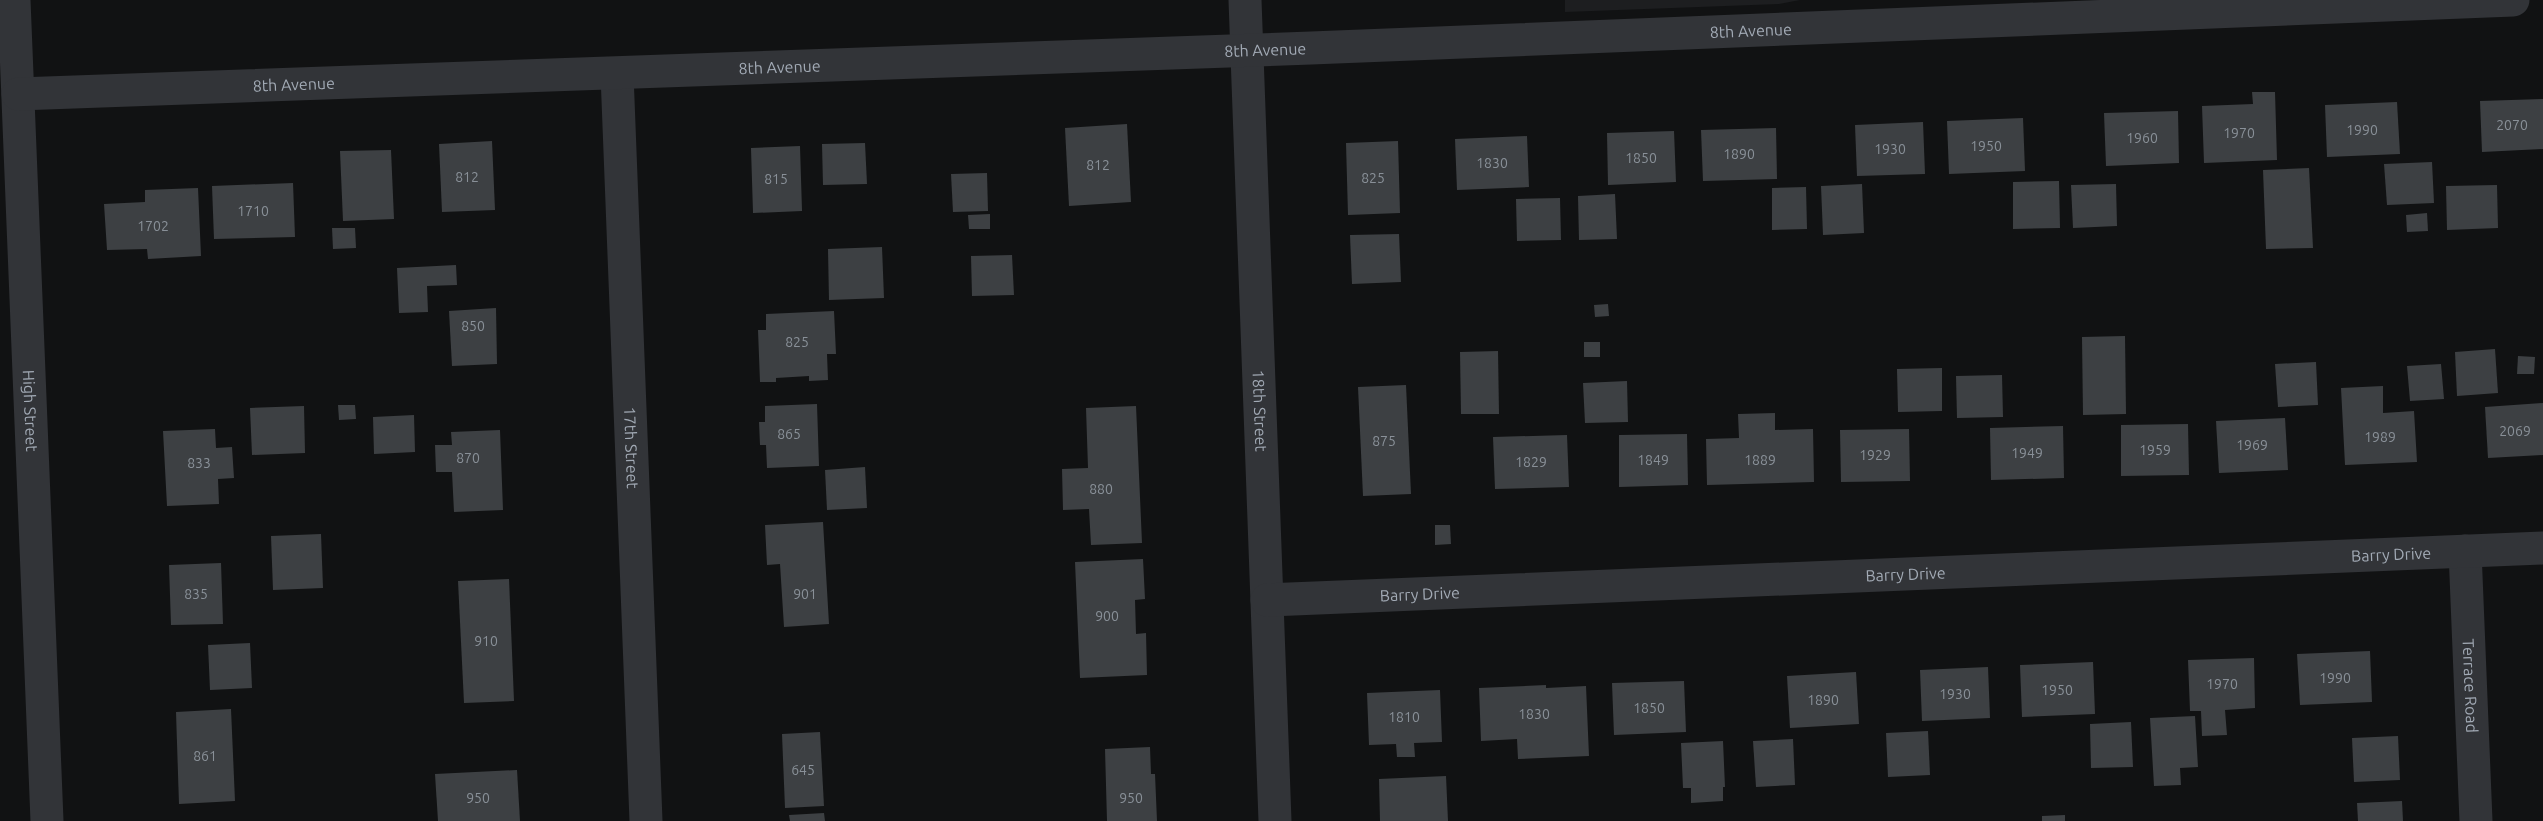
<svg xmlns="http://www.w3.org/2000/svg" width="2543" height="821" viewBox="0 0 2543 821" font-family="Ubuntu,sans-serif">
	<rect width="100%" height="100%" fill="#111213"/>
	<path fill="#1d1e20" d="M1565 0H1800L1779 4 1565 12Z"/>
	<g fill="#3d4043">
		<path d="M2252 92H2275L2277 160 2204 163 2202 106 2253 104Z"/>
		<path d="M2543 99V149L2482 152 2480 101Z"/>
		<path d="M2397 102 2400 154 2327 157 2325 105Z"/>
		<path d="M2178 111 2179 163 2106 166 2104 113Z"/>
		<path d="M2023 118 2025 171 1949 174 1947 121Z"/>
		<path d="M1923 122 1925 174 1857 176 1855 125Z"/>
		<path d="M1127 124 1131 202 1069 206 1065 128Z"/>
		<path d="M1776 128 1777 179 1703 181 1701 130Z"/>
		<path d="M1674 131 1676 182 1608 185 1607 133Z"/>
		<path d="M1527 136 1529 187 1457 190 1455 139Z"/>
		<path d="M492 141 495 210 442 212 439 144Z"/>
		<path d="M1398 141 1400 213 1348 215 1346 143Z"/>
		<path d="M865 143 867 184 823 185 822 144Z"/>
		<path d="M800 146 802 211 753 213 751 148Z"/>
		<path d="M391 150 394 219 343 221 340 151Z"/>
		<path d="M2432 162 2434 203 2387 205 2384 164Z"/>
		<path d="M2309 168 2313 248 2266 249 2263 170Z"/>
		<path d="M987 173 988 211 953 212 951 174Z"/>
		<path d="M2059 181 2060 228 2013 229V182Z"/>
		<path d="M293 183 295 237 214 239 212 186Z"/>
		<path d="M1862 184 1864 233 1823 235 1821 186Z"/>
		<path d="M2116 184 2117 226 2073 228 2071 185Z"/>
		<path d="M2497 185 2498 228 2447 230 2446 186Z"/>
		<path d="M1806 187 1807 229 1772 230V188Z"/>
		<path d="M198 188 201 256 148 259 147 249 107 250 104 204 145 202V190Z"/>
		<path d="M1615 194 1617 239 1579 240 1578 196Z"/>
		<path d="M1560 198 1561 240 1517 241 1516 199Z"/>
		<path d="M2427 213 2428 231 2407 232 2406 215Z"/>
		<path d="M990 214V229H969L968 215Z"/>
		<path d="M332 228H355L356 248 333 249Z"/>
		<path d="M1399 234 1401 282 1352 284 1350 235Z"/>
		<path d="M882 247 884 298 829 300 828 249Z"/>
		<path d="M1012 255 1014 295 972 296 971 256Z"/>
		<path d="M456 265 457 285 427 286 428 312 399 313 397 268Z"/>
		<path d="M1608 304 1609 316 1595 317 1594 305Z"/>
		<path d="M496 308 497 364 452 366 449 311Z"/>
		<path d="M834 311 836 354H827L828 380 809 381V376L776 378V382H760L758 330H766V314Z"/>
		<path d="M2125 336 2126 414 2083 415 2082 337Z"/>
		<rect x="1584" y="342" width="16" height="15"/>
		<path d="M2495 349 2498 393 2457 396 2455 352Z"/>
		<path d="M1498 351 1499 414H1461L1460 352Z"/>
		<path d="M2518 356 2535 357 2534 374H2517Z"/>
		<path d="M2316 362 2318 405 2278 407 2275 364Z"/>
		<path d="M2441 364 2444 399 2410 401 2407 366Z"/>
		<path d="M1942 368V411L1898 412 1897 369Z"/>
		<path d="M2002 375 2003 417 1957 418 1956 376Z"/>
		<path d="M1627 381 1628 422 1585 423 1583 383Z"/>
		<path d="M1406 385 1411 494 1363 496 1358 387Z"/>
		<path d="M2383 386V413L2414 411 2417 462 2345 465 2341 388Z"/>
		<path d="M2543 403V455L2488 458 2485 407Z"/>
		<path d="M817 404 819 466 767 468 766 445H760L759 422H765V406Z"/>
		<path d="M338 405H355L356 419 339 420Z"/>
		<path d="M304 406 305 453 252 455 250 408Z"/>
		<path d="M1136 406 1142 543 1091 545 1089 509 1063 510 1062 469 1088 468 1086 408Z"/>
		<path d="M1775 413V430L1813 429 1814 482 1707 485 1706 439 1739 438 1738 414Z"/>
		<path d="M414 415 415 452 374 454 373 417Z"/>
		<path d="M2285 418 2288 470 2219 473 2216 421Z"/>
		<path d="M2188 424 2189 475 2121 476V425Z"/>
		<path d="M2063 426 2064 478 1991 480 1990 428Z"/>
		<path d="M215 429 216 448 232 447 234 478 218 479 219 504 167 506 163 431Z"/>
		<path d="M1909 429 1910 481 1841 482 1840 430Z"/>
		<path d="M500 430 503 510 454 512 452 472H436L435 445H452L451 432Z"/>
		<path d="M1687 434 1688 485 1619 487V435Z"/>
		<path d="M1567 435 1569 487 1495 489 1493 437Z"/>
		<path d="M865 467 867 508 827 510 825 470Z"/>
		<path d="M823 522 829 624 784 627 780 564 767 565 765 525Z"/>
		<path d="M1435 525H1450L1451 544 1435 545Z"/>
		<path d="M321 534 323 588 273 590 271 536Z"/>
		<path d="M1143 559 1145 599 1135 600 1136 634 1146 633 1147 675 1080 678 1075 562Z"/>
		<path d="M221 563 223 624 171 625 169 565Z"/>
		<path d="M509 579 514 701 464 703 458 581Z"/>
		<path d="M250 643 252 688 210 690 208 645Z"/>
		<path d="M2370 651 2372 702 2300 705 2297 654Z"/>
		<path d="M2254 658 2255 708 2225 710 2227 735 2202 736 2201 711H2190L2188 660Z"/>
		<path d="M2093 662 2095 714 2022 717 2020 665Z"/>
		<path d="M1988 667 1990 718 1922 721 1920 670Z"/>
		<path d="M1856 672 1859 724 1790 728 1787 676Z"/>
		<path d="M1684 681 1686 732 1614 735 1612 683Z"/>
		<path d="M1546 685V688L1586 686 1589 756 1518 759 1517 739 1481 741 1479 688Z"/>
		<path d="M1440 690 1442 742 1414 743 1415 757H1397L1396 744 1369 745 1367 693Z"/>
		<path d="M231 709 235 801 179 804 176 712Z"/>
		<path d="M2195 716 2198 767 2180 768 2181 785 2154 786 2150 718Z"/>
		<path d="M2131 722 2133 767 2091 768 2090 724Z"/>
		<path d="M1928 731 1930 775 1888 777 1886 733Z"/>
		<path d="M820 732 824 806 785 808 782 734Z"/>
		<path d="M2398 736 2400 780 2354 782 2352 738Z"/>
		<path d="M1793 739 1795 785 1756 787 1753 741Z"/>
		<path d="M1723 741 1725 787H1723V801L1691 803V788H1683L1681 743Z"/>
		<path d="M1150 747 1151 774H1155L1157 821H1107L1105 749Z"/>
		<path d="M517 770 520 821H438L435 774Z"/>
		<path d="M1446 776 1448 821H1380L1379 779Z"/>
		<path d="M2402 801 2403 821H2358L2357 803Z"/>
		<path d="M824 813 825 821H790L789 815Z"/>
		<path d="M2065 815V821H2042V816Z"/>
	</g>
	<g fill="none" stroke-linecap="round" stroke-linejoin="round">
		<g stroke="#323438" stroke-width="33">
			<path id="s1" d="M14 0 47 821"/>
			<path id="s2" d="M1245 0 1275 821"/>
			<path id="s3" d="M617 74 646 821"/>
			<path id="s4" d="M18 94 1311 48 2513 0"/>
			<path id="s5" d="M2465 551 2476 821"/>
			<path id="s6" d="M1267 600 2543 548"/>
		</g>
	</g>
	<g text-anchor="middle" stroke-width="6" stroke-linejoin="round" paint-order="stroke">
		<g font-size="14" fill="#899098">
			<text x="2512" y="130">2070</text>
			<text x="2362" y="135">1990</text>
			<text x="2239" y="138">1970</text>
			<text x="2142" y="143">1960</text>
			<text x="1986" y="151">1950</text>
			<text x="1890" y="154">1930</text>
			<text x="1739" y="159">1890</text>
			<text x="1641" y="163">1850</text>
			<text x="1492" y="168">1830</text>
			<text x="1098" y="170">812</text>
			<text x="467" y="182">812</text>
			<text x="1373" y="183">825</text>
			<text x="776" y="184">815</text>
			<text x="253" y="216">1710</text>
			<text x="153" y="231">1702</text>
			<text x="473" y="331">850</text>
			<text x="797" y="347">825</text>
			<text x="2515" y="436">2069</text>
			<text x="789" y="439">865</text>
			<text x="2380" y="442">1989</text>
			<text x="1384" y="446">875</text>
			<text x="2252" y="450">1969</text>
			<text x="2155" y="455">1959</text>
			<text x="2027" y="458">1949</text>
			<text x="1875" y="460">1929</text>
			<text x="468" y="463">870</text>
			<text x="1653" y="465">1849</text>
			<text x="1760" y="465">1889</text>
			<text x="1531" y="467">1829</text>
			<text x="199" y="468">833</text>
			<text x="1101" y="494">880</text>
			<text x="196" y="599">835</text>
			<text x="805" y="599">901</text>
			<text x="1107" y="621">900</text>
			<text x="486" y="646">910</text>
			<text x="2335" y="683">1990</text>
			<text x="2222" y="689">1970</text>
			<text x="2057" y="695">1950</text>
			<text x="1955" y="699">1930</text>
			<text x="1823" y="705">1890</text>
			<text x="1649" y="713">1850</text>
			<text x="1534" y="719">1830</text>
			<text x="1404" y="722">1810</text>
			<text x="205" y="761">861</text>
			<text x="803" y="775">645</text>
			<text x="478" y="803">950</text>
			<text x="1131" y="803">950</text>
		</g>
		<g font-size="16" fill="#a2aab5" stroke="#0c0d0e">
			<text dy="6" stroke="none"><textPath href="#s4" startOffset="1734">8th Avenue</textPath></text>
			<text dy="6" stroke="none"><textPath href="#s4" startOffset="1248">8th Avenue</textPath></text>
			<text dy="6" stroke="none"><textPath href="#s4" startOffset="762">8th Avenue</textPath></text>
			<text dy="6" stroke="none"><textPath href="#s4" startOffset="276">8th Avenue</textPath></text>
			<text dy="6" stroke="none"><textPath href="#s2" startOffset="411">18th Street</textPath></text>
			<text dy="6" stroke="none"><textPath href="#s1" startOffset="411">High Street</textPath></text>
			<text dy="6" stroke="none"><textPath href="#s3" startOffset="374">17th Street</textPath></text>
			<text dy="6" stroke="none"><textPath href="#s6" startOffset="1125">Barry Drive</textPath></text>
			<text dy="6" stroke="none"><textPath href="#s6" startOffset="639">Barry Drive</textPath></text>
			<text dy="6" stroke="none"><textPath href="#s6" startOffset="153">Barry Drive</textPath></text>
			<text dy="6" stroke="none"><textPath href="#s5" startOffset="135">Terrace Road</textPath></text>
		</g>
	</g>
</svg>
